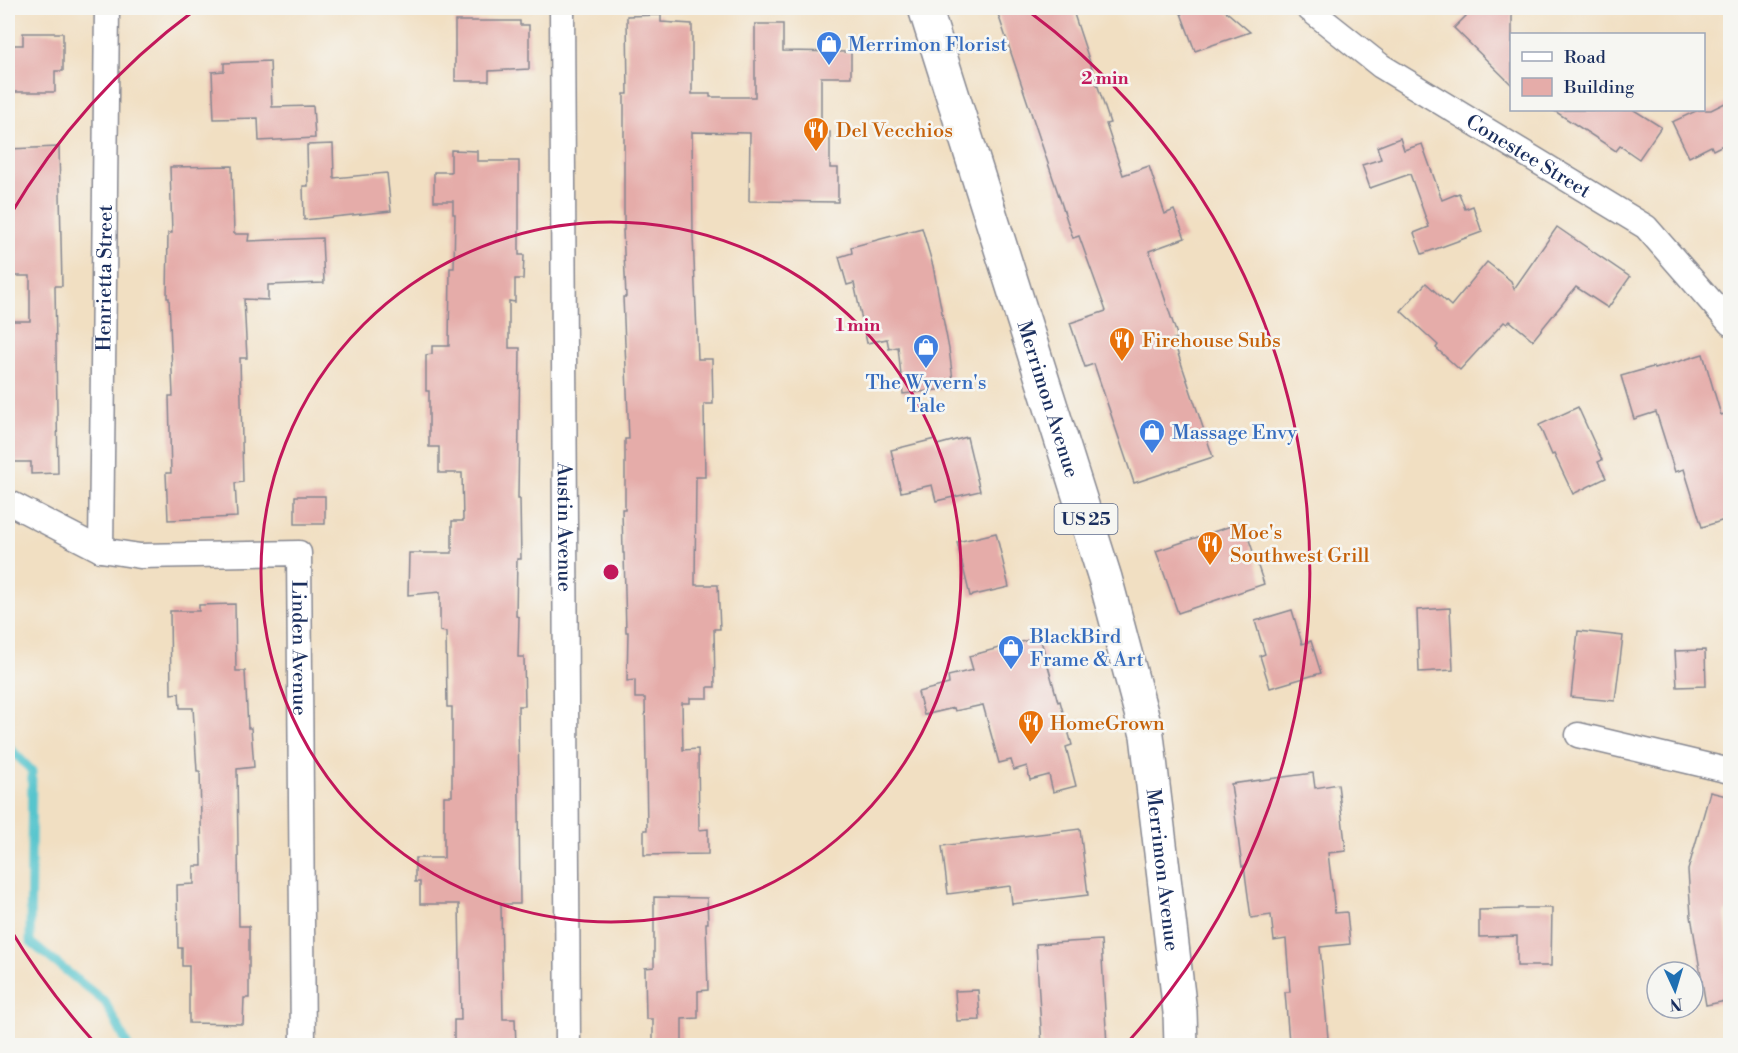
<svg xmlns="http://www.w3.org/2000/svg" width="1738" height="1053" viewBox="0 0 1738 1053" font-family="'Libre Bodoni',serif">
	<rect width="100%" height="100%" fill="#f6f6f2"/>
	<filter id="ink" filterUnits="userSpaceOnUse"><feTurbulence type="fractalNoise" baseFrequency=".0167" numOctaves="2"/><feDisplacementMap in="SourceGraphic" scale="12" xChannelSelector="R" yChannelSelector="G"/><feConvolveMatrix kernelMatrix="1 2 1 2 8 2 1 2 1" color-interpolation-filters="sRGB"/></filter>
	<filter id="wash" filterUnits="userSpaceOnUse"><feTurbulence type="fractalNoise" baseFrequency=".008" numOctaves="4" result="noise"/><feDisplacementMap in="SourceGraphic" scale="24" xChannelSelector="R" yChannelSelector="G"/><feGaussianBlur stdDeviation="1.35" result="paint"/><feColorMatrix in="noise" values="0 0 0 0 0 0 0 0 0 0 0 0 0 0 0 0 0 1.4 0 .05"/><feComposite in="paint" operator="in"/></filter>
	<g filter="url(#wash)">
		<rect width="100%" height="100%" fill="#f1dfc2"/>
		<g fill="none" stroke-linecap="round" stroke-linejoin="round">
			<path stroke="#57c5cd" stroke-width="9" d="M8 746 32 771 30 942 105 1002 128 1046"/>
		</g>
		<g id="blocks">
			<g fill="#e5aca9">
				<path d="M996 8H1072L1110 123 1106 124 1123 175 1149 166 1165 214 1174 210 1185 238 1149 251 1178 338 1173 339 1213 457 1134 483 1094 364 1085 367 1070 323 1106 311 1079 236 1073 238Z"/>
				<path d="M1179 8H1222L1250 32 1195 51Z"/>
				<path d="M1474 8H1512V85L1454 28Z"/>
				<path d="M661 15V22L692 24V94H710V97H755V24H783V51L851 52V77H821V132H830V168H838V202L749 201 750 133 692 132 693 236 698 359H712L713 404H704L705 477H696L695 585H718L720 629H714L715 687H708V698H690V703H682L683 750 698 749 699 830 708 829V854L644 855V830H647L645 698H635V680L627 681 628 632H626L624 553H623L622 509H625V439H629L623 297H626L623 230H624V94H628L627 16Z"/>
				<path d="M455 21H520V25H529V69L489 71V81H455Z"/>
				<path d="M23 33H63V71H55V92H8V45H23Z"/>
				<path d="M270 61 272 107 313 106 315 138 259 141 258 118 214 119 212 72 224 71V63Z"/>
				<path d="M1731 100V141L1713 150 1711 146 1689 157 1672 122 1698 110H1711Z"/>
				<path d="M1553 110H1634L1661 127 1639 159 1620 146 1616 151Z"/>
				<path d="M1400 138 1404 150 1422 144 1442 200 1459 193 1465 209 1473 206 1482 232 1422 254 1414 233 1429 227 1410 174 1370 188 1362 165 1381 159 1377 147Z"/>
				<path d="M333 144 334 178 387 173 391 211 304 220 303 186H308L307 145Z"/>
				<path d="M59 147 62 286H55L58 473 31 474V462H8V398H11L12 345H8V321H30V276H8V149Z"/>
				<path d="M451 150 477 151V161H519V255H524L523 279H515V302L509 301V348H520L518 499H520L521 559H517L516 616 519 617 518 657H524L525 706H518L520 904H501L503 1019H515L516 1046 454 1044V1020H461L459 904H420V882H415V858H444V796H452V707H447L446 632 440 631V592L408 595 409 553H452V521H463L462 473H439V447H429V391H426V355L432 354V346H449L450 268H454L455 214H453V201H434V172H451Z"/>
				<path d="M232 166 234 234H249L248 241 322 238 324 283 268 285V300L244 299 247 358H240L243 482 235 483 237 517 168 520 166 473H171L169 396H173L169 298H167L168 233H172L170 167Z"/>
				<path d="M1557 227 1630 277 1608 308 1576 287 1533 340 1510 321 1507 324 1504 322 1460 370 1436 348 1438 345 1401 311 1426 283 1451 306 1487 262 1511 281 1514 289Z"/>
				<path d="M922 228 933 266 949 349 954 388 903 394 898 347 889 349 887 339 867 343 854 283 847 285 839 257 852 253 851 247Z"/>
				<path d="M1703 354 1721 415 1731 412V518L1702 527 1684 469 1675 472 1656 412 1634 419 1621 376 1653 367 1654 369Z"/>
				<path d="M1578 407 1602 460 1598 462 1606 478 1573 494 1554 454 1552 455 1539 425Z"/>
				<path d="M967 437 980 491 936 501 932 485 901 492 891 450 935 439 937 445Z"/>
				<rect x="295" y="496" width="30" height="28"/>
				<path d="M1243 522 1264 584 1178 613 1156 551Z"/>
				<path d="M996 533 1009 587 970 596 957 542Z"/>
				<path d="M235 604 236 671H245L248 728H251L254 767 237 769 239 926H249V998H244L243 1024 189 1023V966H182V948H178L177 885 194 884V866H202L200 771H197L193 708H180L179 693 171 694 170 611H199V605Z"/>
				<path d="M1450 608 1453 670 1419 672 1417 610Z"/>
				<path d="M1292 610 1302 644 1311 641 1321 673 1270 688 1260 656 1265 654 1255 621Z"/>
				<path d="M1578 631 1623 636 1615 701 1571 697Z"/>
				<path d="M1040 637 1058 702 1060 701 1072 745 1066 747 1076 786 1053 792 1049 775 1030 780 1027 766 1014 770 1011 760 999 763 983 705 955 711 954 708 924 715 918 692 949 684 948 676 973 670 969 656Z"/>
				<path d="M1705 650 1706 686 1677 687 1675 651Z"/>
				<path d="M1313 773 1315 788 1338 784 1346 851 1328 853 1335 913 1347 912 1350 944 1320 947 1328 1038 1289 1042 1285 992H1290L1286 939 1274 941 1271 915 1251 918 1244 866 1242 867 1231 784Z"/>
				<path d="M1710 792 1731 797V911H1725L1729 959H1731V1000L1706 1005 1691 916 1688 870Z"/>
				<path d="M1080 829 1088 895 1012 904 1010 886 948 894 942 846Z"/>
				<path d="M654 897 707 898 708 923H706L708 990 698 991V1018L682 1019V1046H653V1019H646L645 968 654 967Z"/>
				<path d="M1518 908H1552L1551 966H1517V936L1479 937V910L1518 909Z"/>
				<path d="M1101 940 1107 1046H1042L1036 944Z"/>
				<path d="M978 990 980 1020 957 1021 955 991Z"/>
			</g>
		</g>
	</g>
	<g filter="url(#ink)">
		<use href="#blocks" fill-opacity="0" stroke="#868790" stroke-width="1.5"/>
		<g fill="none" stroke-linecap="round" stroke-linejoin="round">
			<defs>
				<g id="minor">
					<path id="s1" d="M562 8 568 1046"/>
					<path id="s2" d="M1308 8 1381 66 1646 227 1730 323"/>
					<path id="s3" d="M8 502 101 550 140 556 299 553 303 1046"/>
					<path id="s4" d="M101 550 107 8"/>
					<path d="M1578 735 1730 771"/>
				</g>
				<g id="primary">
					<path id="s5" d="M925 8 1105 578 1147 735 1180 1012 1181 1046"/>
				</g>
			</defs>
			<use href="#minor" stroke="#868790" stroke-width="27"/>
			<use href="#primary" stroke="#868790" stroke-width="36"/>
			<use href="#minor" stroke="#fff" stroke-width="24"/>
			<use href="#primary" stroke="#fff" stroke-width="33"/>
		</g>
	</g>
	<g fill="none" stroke="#c2185b" stroke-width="3">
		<circle cx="611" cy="572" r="350"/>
		<path d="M96 1044A699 699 0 0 1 9 927M9 217A699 699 0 0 1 195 10M1027 10A699 699 0 0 1 1126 1044"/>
	</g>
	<defs>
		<symbol id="shop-pin" viewBox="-11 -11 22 30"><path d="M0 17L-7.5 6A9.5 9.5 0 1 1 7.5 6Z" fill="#3f7fe0" stroke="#f6f6f2"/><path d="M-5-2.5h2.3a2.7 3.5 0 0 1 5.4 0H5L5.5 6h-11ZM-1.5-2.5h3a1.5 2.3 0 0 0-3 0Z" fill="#fff"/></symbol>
		<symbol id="restaurant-pin" viewBox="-11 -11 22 30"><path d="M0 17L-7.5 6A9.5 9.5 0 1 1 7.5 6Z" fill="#e8710a" stroke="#f6f6f2"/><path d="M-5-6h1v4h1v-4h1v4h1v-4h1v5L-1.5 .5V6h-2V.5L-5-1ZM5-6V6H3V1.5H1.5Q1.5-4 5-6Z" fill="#fff"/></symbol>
	</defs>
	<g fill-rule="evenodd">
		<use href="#shop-pin" x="814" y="29" width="30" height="40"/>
		<use href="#restaurant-pin" x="801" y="115" width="30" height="40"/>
		<use href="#restaurant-pin" x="1107" y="325" width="30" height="40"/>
		<use href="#shop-pin" x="911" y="332" width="30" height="40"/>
		<use href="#shop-pin" x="1137" y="417" width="30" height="40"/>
		<use href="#restaurant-pin" x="1195" y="529" width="30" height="40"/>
		<use href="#shop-pin" x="996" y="633" width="30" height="40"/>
		<use href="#restaurant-pin" x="1016" y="708" width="30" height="40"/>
	</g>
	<g text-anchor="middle" stroke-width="5" stroke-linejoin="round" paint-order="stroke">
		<rect fill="#f6f6f2" stroke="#5d6b8a" stroke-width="1.5" x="1054.5" y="504" width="63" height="30" rx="4.5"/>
		<g font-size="18" font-weight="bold" fill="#1b2f5e">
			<text x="1086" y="525">US 25</text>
		</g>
		<g font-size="20" fill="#366cbe" stroke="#f6f6f2" text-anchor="start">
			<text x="848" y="51">Merrimon Florist</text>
			<text x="926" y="389" text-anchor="middle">The Wyvern's<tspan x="926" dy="23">Tale</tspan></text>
			<text x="1172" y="439">Massage Envy</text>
			<text x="1030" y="643">BlackBird<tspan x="1030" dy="23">Frame &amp; Art</tspan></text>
		</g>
		<g font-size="20" fill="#c56008" stroke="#f6f6f2" text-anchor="start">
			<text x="836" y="137">Del Vecchios</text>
			<text x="1142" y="347">Firehouse Subs</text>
			<text x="1230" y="539">Moe's<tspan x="1230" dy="23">Southwest Grill</tspan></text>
			<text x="1050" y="730">HomeGrown</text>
		</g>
		<g font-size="20" fill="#1b2f5e" stroke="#f6f6f2">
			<text dy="7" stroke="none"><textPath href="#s2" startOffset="266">Conestee Street</textPath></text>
			<text dy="7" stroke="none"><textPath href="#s4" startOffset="272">Henrietta Street</textPath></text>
			<text dy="7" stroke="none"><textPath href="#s5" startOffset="410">Merrimon Avenue</textPath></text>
			<text dy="7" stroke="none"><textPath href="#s1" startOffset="519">Austin Avenue</textPath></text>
			<text dy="7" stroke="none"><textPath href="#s3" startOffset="398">Linden Avenue</textPath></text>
			<text dy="7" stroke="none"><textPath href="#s5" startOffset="896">Merrimon Avenue</textPath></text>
		</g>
	</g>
	<circle cx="611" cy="572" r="9" fill="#c2185b" stroke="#f6f6f2" stroke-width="3"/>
	<g font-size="18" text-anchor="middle" font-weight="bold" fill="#c2185b" stroke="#f6f6f2" stroke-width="5" stroke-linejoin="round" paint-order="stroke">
		<text x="1105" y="84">2 min</text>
		<text x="858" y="331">1 min</text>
	</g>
	<rect width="1738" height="1053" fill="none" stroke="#f6f6f2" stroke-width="30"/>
	<rect x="1510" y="33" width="195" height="78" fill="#f6f6f2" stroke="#9ea6b7" stroke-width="1.5"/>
	<rect x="1522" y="52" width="30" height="9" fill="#ffffff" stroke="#9ea6b7" stroke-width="1.5"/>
	<text x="1564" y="63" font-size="18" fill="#1b2f5e">Road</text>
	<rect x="1522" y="78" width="30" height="18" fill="#e5aca9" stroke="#9ea6b7" stroke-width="1.5"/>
	<text x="1564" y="93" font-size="18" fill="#1b2f5e">Building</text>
	<g transform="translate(1675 990) rotate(176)"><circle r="28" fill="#f6f6f2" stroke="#9ea6b7" stroke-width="1.5"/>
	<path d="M0-4.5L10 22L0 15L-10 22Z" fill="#1f6fb2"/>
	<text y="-9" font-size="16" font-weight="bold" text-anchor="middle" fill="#1b2f5e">N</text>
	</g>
</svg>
